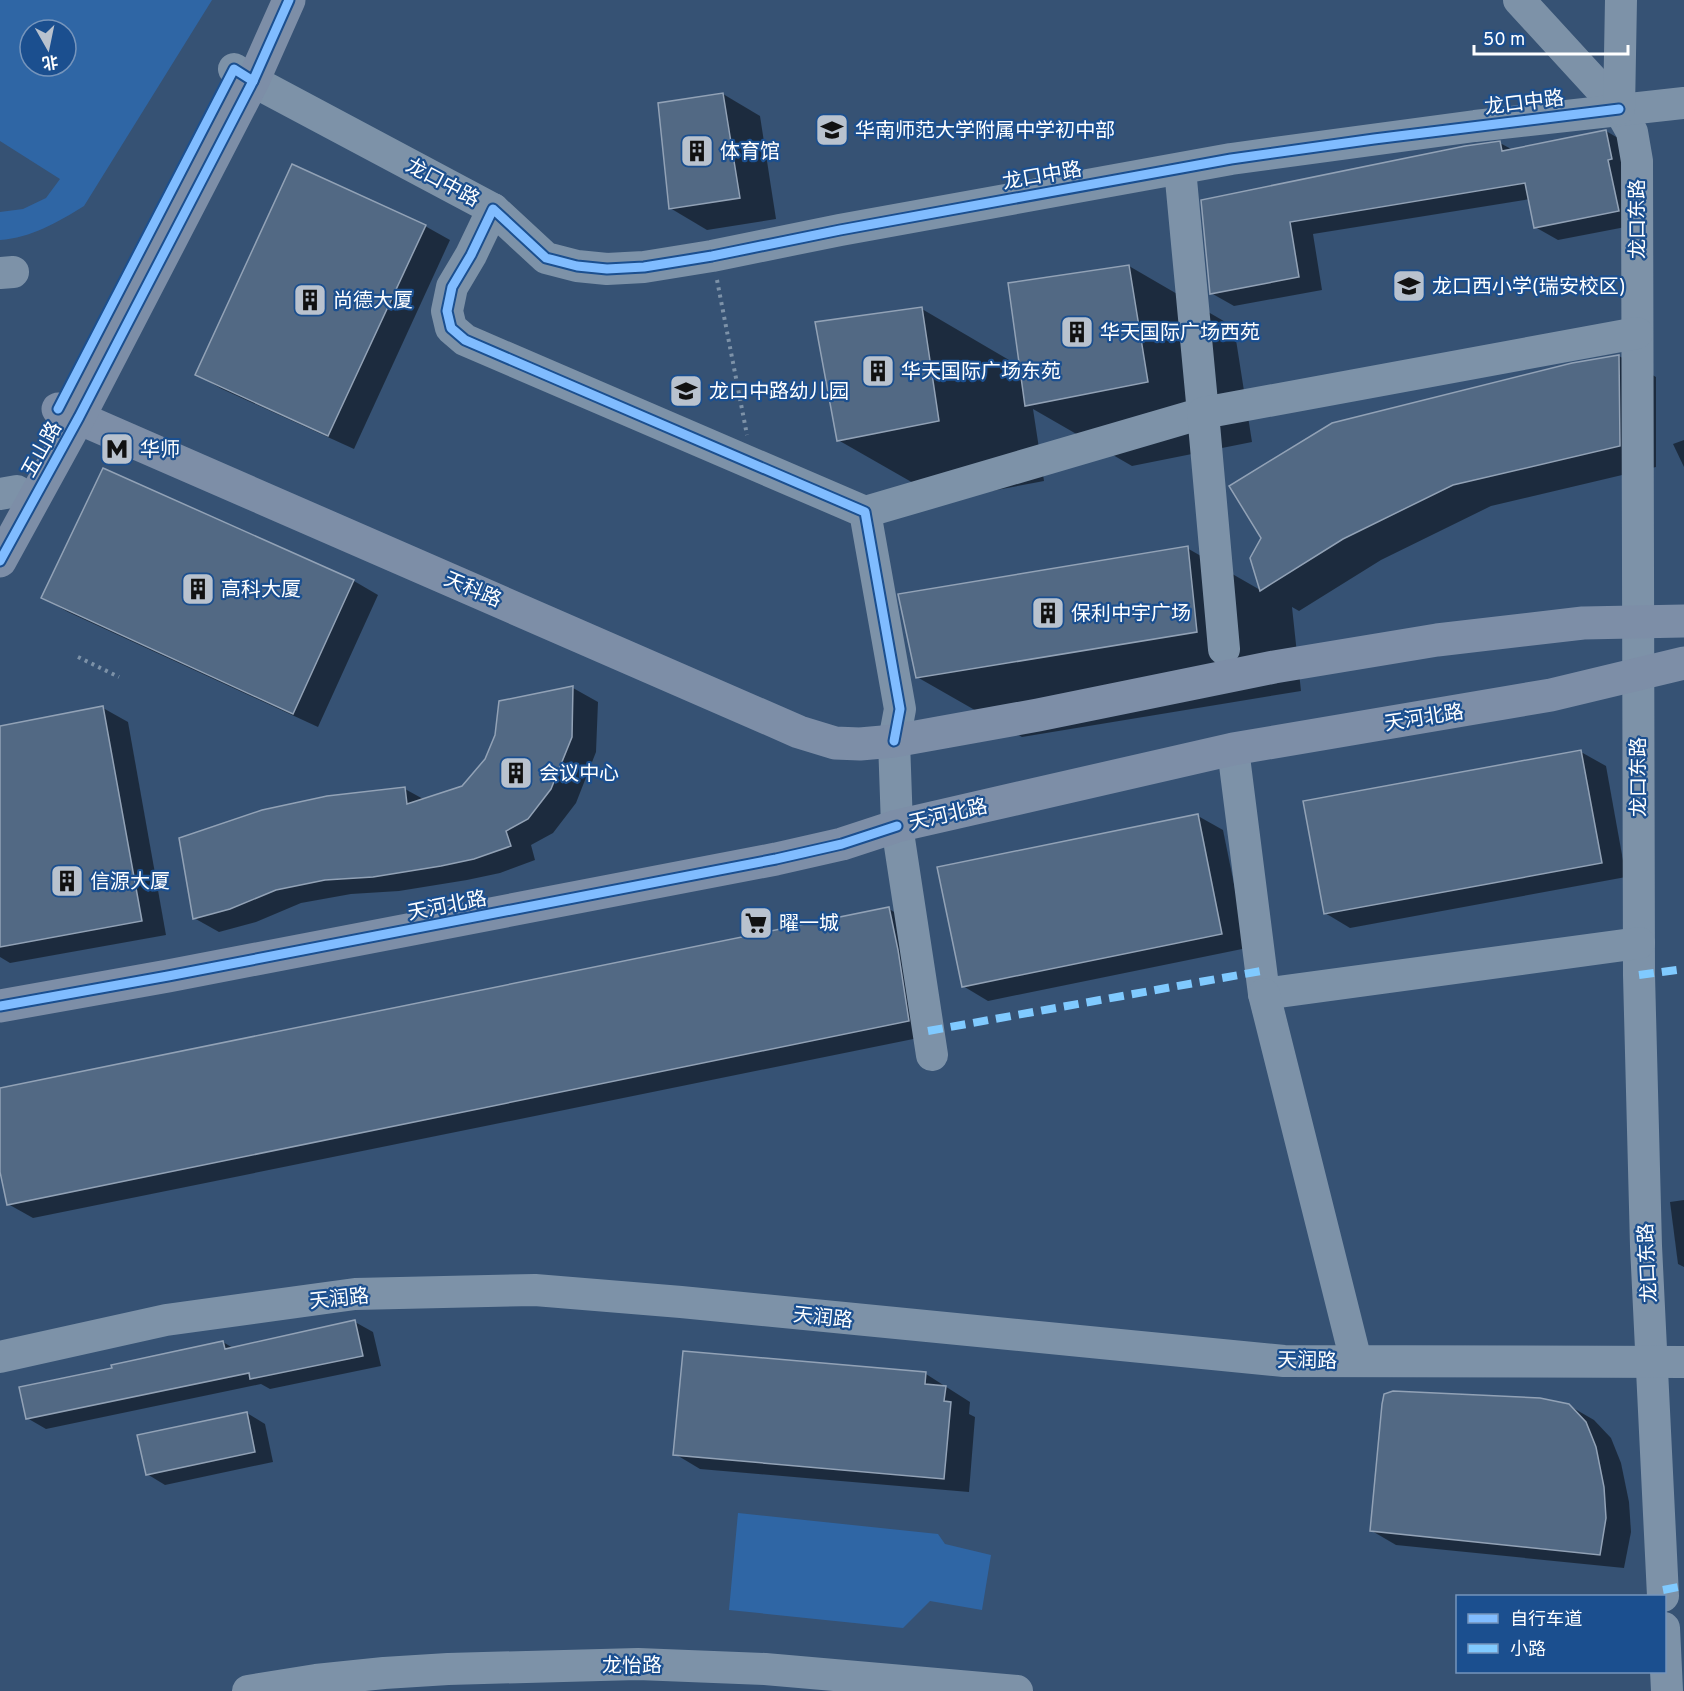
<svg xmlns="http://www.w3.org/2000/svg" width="1684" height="1691" viewBox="0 0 1684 1691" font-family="Overpass,'Noto Sans SC',sans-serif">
	<rect width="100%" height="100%" fill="#365274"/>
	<g fill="#2f66a5" fill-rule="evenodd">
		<path d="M0 0H212L84 206C58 222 31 238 0 240V212L23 209 46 198 60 179 0 141ZM30 30H66V66H30Z"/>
		<path d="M738 1513 938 1534 945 1544 991 1555 982 1610 930 1601 903 1628 729 1610Z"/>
	</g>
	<g fill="#0007">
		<path d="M723 94 760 116 776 219 707 230 670 208Z"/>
		<path d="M1606 131 1630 145 1641 224 1558 240 1535 227 1530 199 1313 234 1322 290 1234 306 1211 293 1203 201 1500 143 1513 150Z"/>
		<path d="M425 226 450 240 354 449 222 389 197 375Z"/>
		<path d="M1129 266 1234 327 1252 442 1132 466 1033 409 1044 481 943 500 838 440 922 309 1021 367Z"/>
		<path d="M1619 356 1656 377V467L1491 506 1381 560 1299 611 1292 607 1301 691 1022 737 917 677 1187 548 1262 591 1252 558 1572 365Z"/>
		<path d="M1684 440V467L1673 444Z"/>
		<path d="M354 581 378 595 318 727 68 612 43 598Z"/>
		<path d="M573 688 598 702 596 752 576 803 553 833 531 845 535 860 500 873 467 880 399 891 351 894 301 903 256 922 219 932 194 918 405 789 425 800 463 787Z"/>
		<path d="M103 708 128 722 166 935 10 963 0 957V727Z"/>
		<path d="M1581 752 1606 766 1626 877 1350 928 1325 913Z"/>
		<path d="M1198 816 1223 830 1247 948 988 1001 963 986Z"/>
		<path d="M889 909 914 923 933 1035 33 1218 8 1204 0 1164V1090Z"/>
		<path d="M1684 1200V1267L1678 1264 1670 1202Z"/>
		<path d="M355 1322 373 1332 381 1366 270 1389 261 1384 46 1429 27 1418 113 1369 223 1342 233 1348Z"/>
		<path d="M684 1353 926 1374 970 1402 969 1414 975 1417 969 1492 700 1469 675 1454Z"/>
		<path d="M1568 1405 1594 1420 1611 1438 1621 1463 1629 1502 1631 1532 1624 1568 1396 1545 1372 1531Z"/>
		<path d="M247 1413 265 1424 273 1462 165 1485 147 1474Z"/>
	</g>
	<g fill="#526984" stroke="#92a2b6" stroke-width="1.5">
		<path d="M723 93 740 198 669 209 658 103Z"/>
		<path d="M1606 130 1612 159 1608 160 1619 211 1534 228 1525 183 1290 222 1299 277 1210 294 1201 200 1465 146 1500 141 1502 151Z"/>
		<path d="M292 164 426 225 328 436 195 375Z"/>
		<path d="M1129 265 1148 382 1025 406 1008 283Z"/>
		<path d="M922 307 939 421 837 441 815 322Z"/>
		<path d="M1619 355 1620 446 1453 485 1343 539 1260 591 1250 558 1261 538 1229 486 1332 423 1572 363Z"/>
		<path d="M103 468 354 580 293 714 41 598Z"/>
		<path d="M1188 546 1197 632 916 678 898 594Z"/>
		<path d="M573 686 572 737 551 789 528 819 506 831 511 846 474 859 441 866 373 877 325 880 276 890 230 909 193 919 179 838 262 810 327 796 405 787 407 804 462 786 485 759 495 735 499 701Z"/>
		<path d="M103 706 142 921 0 947V726Z"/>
		<path d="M1581 750 1602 863 1324 914 1303 801Z"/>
		<path d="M1198 814 1222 934 962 987 937 867Z"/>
		<path d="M889 907 898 950 909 1021 7 1205 0 1172V1088Z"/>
		<path d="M355 1320 363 1356 250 1379 249 1373 26 1419 19 1387 112 1368 111 1365 223 1341 225 1349Z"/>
		<path d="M683 1351 926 1372 925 1384 946 1386 944 1401 951 1402 944 1479 673 1455Z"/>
		<path d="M1393 1391 1540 1398 1569 1404 1586 1422 1596 1447 1604 1487 1606 1518 1600 1555 1370 1531 1382 1404 1384 1394Z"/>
		<path d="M247 1412 255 1452 146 1475 137 1435Z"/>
	</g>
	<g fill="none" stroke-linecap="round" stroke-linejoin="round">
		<g stroke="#7d92a8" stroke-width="4" stroke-dasharray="3 4.5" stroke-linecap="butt">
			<path d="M717 280 747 435"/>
			<path d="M78 657 119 677"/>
		</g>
		<g stroke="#7d92a8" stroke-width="32">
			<path d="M1519 0 1619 109 1632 132 1637 161 1639 975 1646 1246 1663 1596"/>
			<path d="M234 69 253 81 493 209 546 258 577 266 607 269 644 267 712 256 840 230 1231 159 1475 126 1684 103"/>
			<path d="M1619 109 1621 0"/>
			<path d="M493 209 471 255 452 287 447 311 451 328 465 340 865 512 900 709 894 741 897 826 932 1055"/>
			<path d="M0 273 13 272"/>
			<path d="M0 494 17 491"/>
			<path d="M865 512 1203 413 1180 169"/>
			<path d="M1224 649 1203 413 1637 333"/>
			<path d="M1233 749 1264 994 1639 943"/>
			<path d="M1264 994 1356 1361"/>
			<path d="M0 1357 166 1320 355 1294 535 1290 681 1302 1284 1361 1684 1362"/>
			<path d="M1664 1628 1667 1691"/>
			<path d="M248 1691 316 1680 384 1673 448 1669 638 1664 765 1669 1017 1691"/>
		</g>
		<g stroke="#7d8ea7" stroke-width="33">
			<path d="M58 409 799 732 835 743 860 744 894 741 1038 715 1274 667 1437 640 1583 623 1684 621"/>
			<path d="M0 561 79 417 253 81 289 0"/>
			<path d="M0 1006 168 976 776 859 842 844 897 826 1233 749 1551 695 1684 663"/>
		</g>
		<g stroke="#80caff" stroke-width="8" stroke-dasharray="15 8" stroke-linecap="butt">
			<path d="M1639 975 1684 969"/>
			<path d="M928 1031 1261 971"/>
			<path d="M1663 1590 1684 1586"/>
		</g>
		<defs>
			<g id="cycleway">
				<path d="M58 409 234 69 253 81"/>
				<path d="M0 561 79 417 253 81 289 0"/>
				<path d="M894 741 900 709 865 512 465 340 451 328 447 311 452 287 471 255 493 209 546 258 577 266 607 269 644 267 712 256 840 230 1231 159 1374 139 1619 109"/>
				<path d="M0 1006 168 976 776 859 842 844 897 826"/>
			</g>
		</defs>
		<use href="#cycleway" stroke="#1b4f8f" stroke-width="13"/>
		<use href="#cycleway" stroke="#80bcff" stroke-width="9"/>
	</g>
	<defs>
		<symbol id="school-square" viewBox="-11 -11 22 22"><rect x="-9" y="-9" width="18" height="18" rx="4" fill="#b9c2ce" stroke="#1b4f8f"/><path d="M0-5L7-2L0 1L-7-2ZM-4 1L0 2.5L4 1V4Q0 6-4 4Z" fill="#111"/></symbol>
		<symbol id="building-square" viewBox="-11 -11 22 22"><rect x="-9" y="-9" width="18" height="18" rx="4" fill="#b9c2ce" stroke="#1b4f8f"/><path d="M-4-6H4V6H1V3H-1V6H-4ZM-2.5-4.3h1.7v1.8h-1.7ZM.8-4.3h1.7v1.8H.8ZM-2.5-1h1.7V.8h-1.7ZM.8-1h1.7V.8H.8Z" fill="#111"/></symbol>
		<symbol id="metro-square" viewBox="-11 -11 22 22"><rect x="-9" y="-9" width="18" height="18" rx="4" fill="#b9c2ce" stroke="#1b4f8f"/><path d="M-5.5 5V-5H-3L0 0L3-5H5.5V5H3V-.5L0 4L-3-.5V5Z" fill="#111"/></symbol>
		<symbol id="supermarket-square" viewBox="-11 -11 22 22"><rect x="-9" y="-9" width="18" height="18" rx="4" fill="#b9c2ce" stroke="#1b4f8f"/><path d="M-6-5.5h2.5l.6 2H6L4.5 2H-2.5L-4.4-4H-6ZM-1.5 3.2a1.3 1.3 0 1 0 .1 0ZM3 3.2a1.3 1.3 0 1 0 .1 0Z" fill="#111"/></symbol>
	</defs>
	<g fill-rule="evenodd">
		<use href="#school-square" x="813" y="111" width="38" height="38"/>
		<use href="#building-square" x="678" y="132" width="38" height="38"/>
		<use href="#school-square" x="1390" y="267" width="38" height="38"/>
		<use href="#building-square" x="291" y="281" width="38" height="38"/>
		<use href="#building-square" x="1058" y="313" width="38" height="38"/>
		<use href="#building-square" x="859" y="352" width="38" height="38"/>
		<use href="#school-square" x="667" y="372" width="38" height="38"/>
		<use href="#metro-square" x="98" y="430" width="38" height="38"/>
		<use href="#building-square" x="179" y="570" width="38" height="38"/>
		<use href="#building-square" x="1029" y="594" width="38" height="38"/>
		<use href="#building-square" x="497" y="754" width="38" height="38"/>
		<use href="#building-square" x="48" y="862" width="38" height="38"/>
		<use href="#supermarket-square" x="737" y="904" width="38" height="38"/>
	</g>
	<g text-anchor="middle" stroke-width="4.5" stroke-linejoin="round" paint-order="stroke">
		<g font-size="20" fill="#fff" stroke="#1b4f8f">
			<text transform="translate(1524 102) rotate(-7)" y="7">龙口中路</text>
			<text transform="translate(1042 175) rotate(-10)" y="7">龙口中路</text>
			<text transform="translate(443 182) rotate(28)" y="7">龙口中路</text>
			<text transform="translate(1637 219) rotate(-90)" y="7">龙口东路</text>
			<text transform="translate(41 449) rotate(-61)" y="7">五山路</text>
			<text transform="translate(473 589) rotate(23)" y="7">天科路</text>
			<text transform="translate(1424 717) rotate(-9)" y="7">天河北路</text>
			<text transform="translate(1638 777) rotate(-90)" y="7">龙口东路</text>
			<text transform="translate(948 814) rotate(-13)" y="7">天河北路</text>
			<text transform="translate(447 905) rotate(-11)" y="7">天河北路</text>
			<text transform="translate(1647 1263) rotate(-93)" y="7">龙口东路</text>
			<text transform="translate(339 1298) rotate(-6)" y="7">天润路</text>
			<text transform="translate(823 1317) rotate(6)" y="7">天润路</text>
			<text transform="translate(1307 1360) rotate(1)" y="7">天润路</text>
			<text x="632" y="1672">龙怡路</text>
		</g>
		<g font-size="20" fill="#fff" stroke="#1b4f8f" text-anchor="start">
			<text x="855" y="137">华南师范大学附属中学初中部</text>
			<text x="720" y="158">体育馆</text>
			<text x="1432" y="293">龙口西小学(瑞安校区)</text>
			<text x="333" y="307">尚德大厦</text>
			<text x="1100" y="339">华天国际广场西苑</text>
			<text x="901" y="378">华天国际广场东苑</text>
			<text x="709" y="398">龙口中路幼儿园</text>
			<text x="140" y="456">华师</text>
			<text x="221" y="596">高科大厦</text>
			<text x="1071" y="620">保利中宇广场</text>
			<text x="539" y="780">会议中心</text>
			<text x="90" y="888">信源大厦</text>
			<text x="779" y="930">曜一城</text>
		</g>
	</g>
	<rect x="1456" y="1595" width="210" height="78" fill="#1b4f8f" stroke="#7695bc" stroke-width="1.5"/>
	<rect x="1468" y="1614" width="30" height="9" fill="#80bcff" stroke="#7695bc" stroke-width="1.5"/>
	<text x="1510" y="1625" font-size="18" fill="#ffffff">自行车道</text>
	<rect x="1468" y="1644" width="30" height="9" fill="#80caff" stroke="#7695bc" stroke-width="1.5"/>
	<text x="1510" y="1655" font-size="18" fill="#ffffff">小路</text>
	<g transform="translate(48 48) rotate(171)"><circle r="28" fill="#1b4f8f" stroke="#7695bc" stroke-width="1.5"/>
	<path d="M0-4.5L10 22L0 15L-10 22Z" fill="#b9c2ce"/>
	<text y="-9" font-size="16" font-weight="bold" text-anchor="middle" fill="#ffffff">北</text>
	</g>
	<path d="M1474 45v9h154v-9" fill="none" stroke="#ffffff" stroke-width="3"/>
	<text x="1483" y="45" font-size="18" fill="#ffffff" stroke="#1b4f8f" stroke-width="4.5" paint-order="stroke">50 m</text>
</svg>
